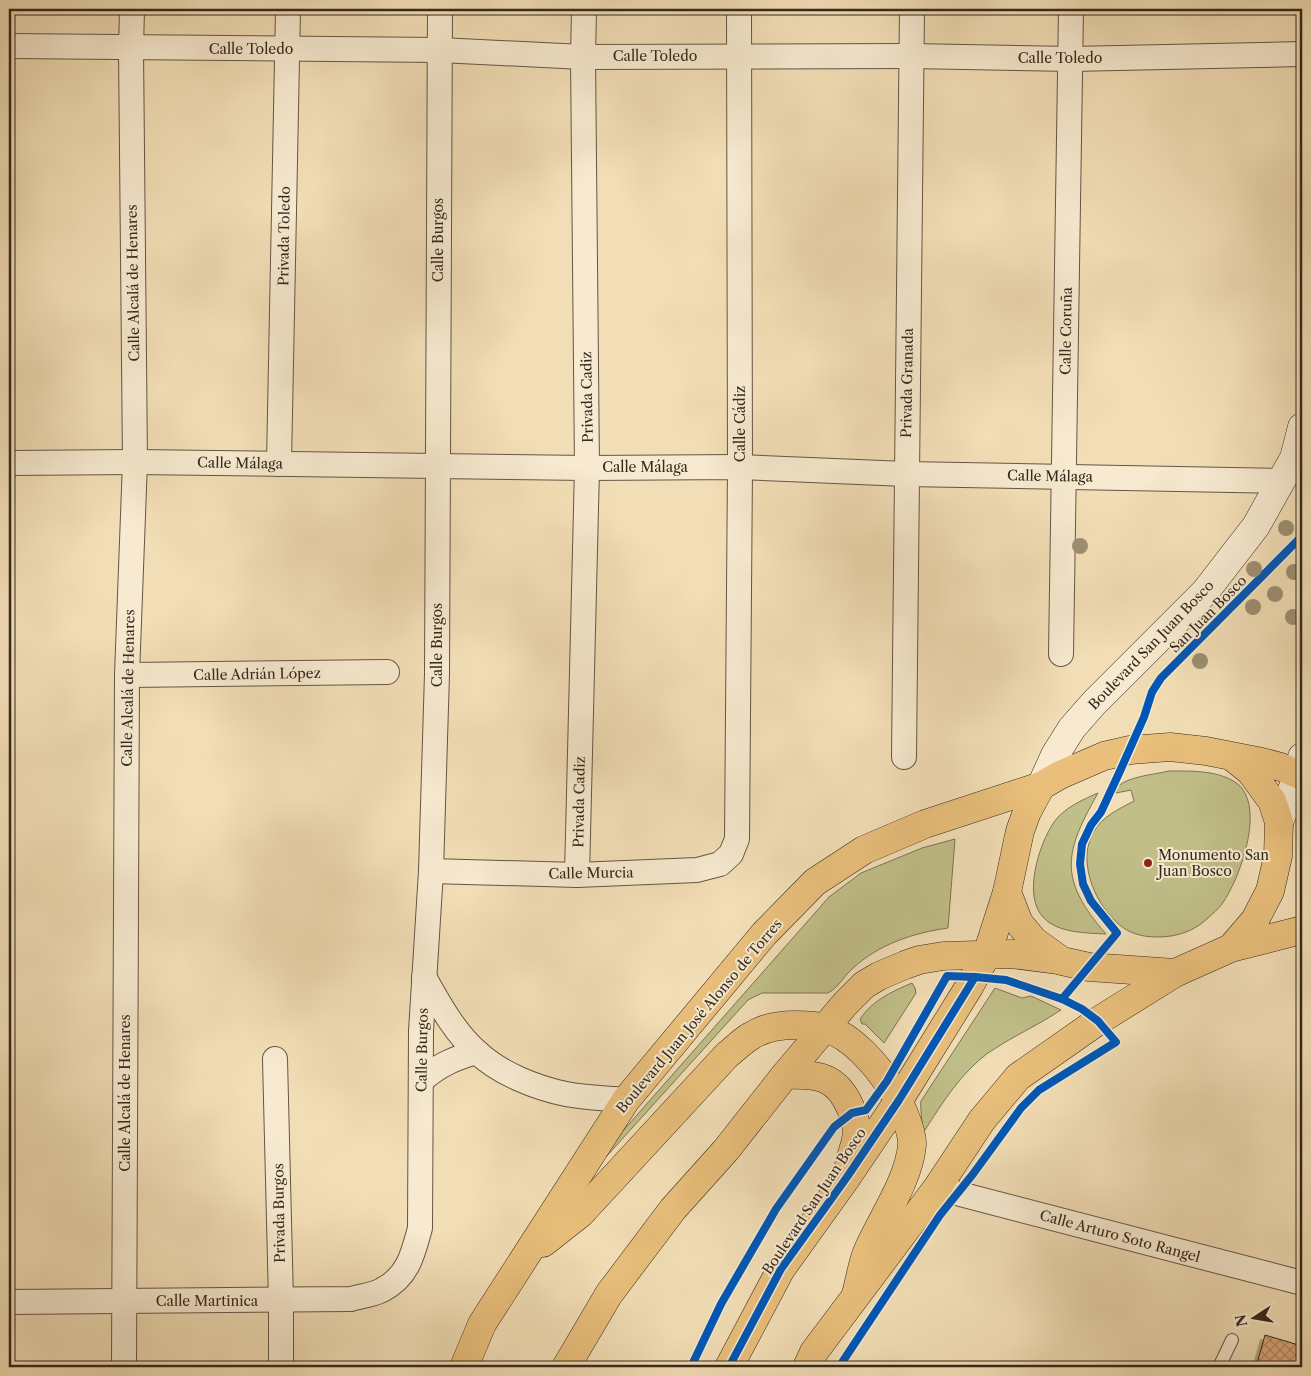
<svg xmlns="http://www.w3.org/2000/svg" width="1311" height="1376" viewBox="0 0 1311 1376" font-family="'Libre Caslon Text',serif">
	<defs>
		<pattern id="building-cross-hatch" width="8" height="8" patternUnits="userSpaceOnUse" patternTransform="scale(1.25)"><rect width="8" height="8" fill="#dda87c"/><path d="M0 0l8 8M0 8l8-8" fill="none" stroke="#b48965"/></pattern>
		<filter id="shadow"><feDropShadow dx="-4.5" dy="4.5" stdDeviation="0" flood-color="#0004"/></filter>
	</defs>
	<rect width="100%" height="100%" fill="#f2deb6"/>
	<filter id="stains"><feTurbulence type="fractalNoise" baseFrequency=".004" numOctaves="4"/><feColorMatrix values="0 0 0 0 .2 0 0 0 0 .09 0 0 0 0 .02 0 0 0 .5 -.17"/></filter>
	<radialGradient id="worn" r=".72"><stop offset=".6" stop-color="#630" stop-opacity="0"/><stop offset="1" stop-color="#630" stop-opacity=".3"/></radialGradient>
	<g fill="#c1bf89" stroke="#7b7453">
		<path d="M1169 771C1190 771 1216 770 1235 782 1267 803 1241 875 1224 901 1221 906 1214 913 1209 917 1195 931 1177 937 1158 937 1132 937 1119 928 1104 908 1090 888 1080 856 1093 833 1101 817 1119 809 1134 801L1131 790 1116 793 1118 786C1131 776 1152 775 1169 771Z"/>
		<path d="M1098 793C1064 853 1058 879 1106 934 1087 933 1058 933 1044 918 1022 897 1039 844 1054 822 1064 808 1082 800 1098 793Z"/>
		<path d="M955 839 948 928C913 933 879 944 852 969 844 976 838 988 828 993H762L748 1000 595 1169 615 1140 829 897 861 873 922 848Z"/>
		<path d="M912 983 915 988 916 993 884 1043 865 1024H862L860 1019C873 1000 891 992 912 983Z"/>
		<path d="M995 988 1022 998 1031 996 1061 1010C1037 1026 1011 1037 988 1053 962 1072 942 1103 925 1130H923C922 1126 920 1104 921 1101Z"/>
	</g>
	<path fill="url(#building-cross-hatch)" stroke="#35291d" filter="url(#shadow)" d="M1265 1335 1302 1346V1367H1256Z"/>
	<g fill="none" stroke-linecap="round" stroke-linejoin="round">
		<defs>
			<path id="lane" d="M1219 1367 1232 1340"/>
			<g id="street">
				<path d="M9 46 440 50 583 57 911 56 1071 59 1302 54"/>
				<path d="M9 463 135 462 587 468 740 467 906 474 1281 481"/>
				<path d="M279 464 288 9"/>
				<path d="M1061 654 1071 9"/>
				<path d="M127 675 387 672"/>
				<path d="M904 757 912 9"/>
				<path d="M431 871 577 875 697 870 720 864 731 854 737 839 740 467 739 9"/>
				<path d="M577 875 587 468 583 57 584 9"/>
				<path d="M424 977C439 1003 454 1032 477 1052 499 1073 536 1088 566 1094 585 1098 606 1098 626 1100"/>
				<path d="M275 1059 281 1301V1367"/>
				<path d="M422 1080C439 1065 455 1058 477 1052"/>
				<path d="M937 1188 1302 1283"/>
				<path d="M9 1302 351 1299C361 1296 373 1295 382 1290 408 1277 413 1254 420 1228L421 1031 431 871 437 674 440 9"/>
				<path d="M124 1367 127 675 135 462 131 48 132 9"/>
			</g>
			<g id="secondary">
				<path d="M1041 786 1055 755 1072 728 1094 703 1205 592 1256 526 1294 458 1302 427"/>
				<path d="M1279 822 1299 773 1302 757"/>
			</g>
			<g id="primary">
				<path d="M1231 756 1250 771 1272 801 1279 822 1278 856 1270 891 1255 920 1231 948 1175 973 1089 967 1062 961 1034 941 1019 923 1007 892 1020 831 1027 812 1041 786 1060 775 1104 756 1130 750 1170 747 1206 751 1262 762 1281 767 1302 776"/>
				<path d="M1231 948 1302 930"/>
				<path d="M785 1075C817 1074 837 1075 851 1109 853 1115 857 1124 857 1131 857 1142 851 1155 849 1165"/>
				<path d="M543 1243 581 1213 727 1055C735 1049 742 1041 751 1036 765 1027 779 1025 795 1025 804 1025 816 1025 825 1028 851 1035 878 1066 891 1088 899 1100 913 1131 912 1145 909 1180 882 1218 868 1250 862 1263 860 1280 856 1294"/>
				<path d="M464 1367 482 1324 626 1100 764 934 815 882 864 850 925 824 1041 786"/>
				<path d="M566 1367 609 1294 673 1209 726 1150 785 1075 845 1004 864 985 879 976 905 965 919 960 943 956 1012 954 1059 960"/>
				<path d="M729 1367 781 1269 847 1177 899 1100 969 987 987 954 1007 892"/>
				<path d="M807 1367 814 1352 937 1188 982 1120 1018 1077 1098 1021 1175 973"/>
			</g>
		</defs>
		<use href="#lane" stroke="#645643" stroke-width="14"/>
		<use href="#street" stroke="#645643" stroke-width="26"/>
		<use href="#secondary" stroke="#35291d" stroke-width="29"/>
		<use href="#primary" stroke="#35291d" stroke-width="29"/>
		<use href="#lane" stroke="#f7ead0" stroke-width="12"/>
		<use href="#street" stroke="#f7ead0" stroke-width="24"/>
		<use href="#secondary" stroke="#f7ead0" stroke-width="28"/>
		<use href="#primary" stroke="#e9bf7b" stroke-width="28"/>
		<defs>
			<g id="cycleway">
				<path d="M1062 999 1117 933 1091 901 1083 884 1080 864 1082 844 1091 825 1101 812 1120 771 1144 717 1152 692 1161 678 1302 536"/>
				<path d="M691 1367 721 1304 776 1209 834 1127 852 1113 866 1110 887 1081 947 976 975 977 1006 980 1062 999 1082 1009 1098 1021 1116 1042 1039 1090 1021 1108 973 1174 940 1215 839 1367"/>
				<path d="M729 1367 781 1269 847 1177 899 1100 975 977"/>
			</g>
		</defs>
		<use href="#cycleway" stroke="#f7ead0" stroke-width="11"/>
		<use href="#cycleway" stroke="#0057b8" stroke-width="8"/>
	</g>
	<g fill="#9d8f71">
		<circle cx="1286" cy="528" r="8"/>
		<circle cx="1080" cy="546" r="8"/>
		<circle cx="1254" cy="569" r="8"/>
		<circle cx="1294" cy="572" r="8"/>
		<circle cx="1275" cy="594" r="8"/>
		<circle cx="1253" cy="607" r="8"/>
		<circle cx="1293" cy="617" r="8"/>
		<circle cx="1200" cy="661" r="8"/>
	</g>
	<circle fill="#8f2418" stroke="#f7ead0" stroke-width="2" cx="1148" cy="863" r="5"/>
	<g text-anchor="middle" stroke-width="4" stroke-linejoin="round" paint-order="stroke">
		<g font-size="14" fill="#35291d" stroke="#f7ead0">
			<text x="251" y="54">Calle Toledo</text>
			<text x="655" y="61">Calle Toledo</text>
			<text x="1060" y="63">Calle Toledo</text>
			<text transform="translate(284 236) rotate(-89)" y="5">Privada Toledo</text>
			<text transform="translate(438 240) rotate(-90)" y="5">Calle Burgos</text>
			<text transform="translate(133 283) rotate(-91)" y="5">Calle Alcalá de Henares</text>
			<text transform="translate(1066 331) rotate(-89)" y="5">Calle Coruña</text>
			<text transform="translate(907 383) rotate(-89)" y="5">Privada Granada</text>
			<text transform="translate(587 397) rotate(-91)" y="5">Privada Cadiz</text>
			<text transform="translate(740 424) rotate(-90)" y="5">Calle Cádiz</text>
			<text transform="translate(240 463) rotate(1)" y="5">Calle Málaga</text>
			<text x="645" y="472">Calle Málaga</text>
			<text transform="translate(1050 476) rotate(1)" y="5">Calle Málaga</text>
			<text transform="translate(1208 614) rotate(-45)" y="5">San Juan Bosco</text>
			<text transform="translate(437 645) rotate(-90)" y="5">Calle Burgos</text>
			<text transform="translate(1151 645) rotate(-46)" y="5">Boulevard San Juan Bosco</text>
			<text transform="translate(257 674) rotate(-1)" y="5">Calle Adrián López</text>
			<text transform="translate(128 688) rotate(-89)" y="5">Calle Alcalá de Henares</text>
			<text transform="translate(579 802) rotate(-89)" y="5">Privada Cadiz</text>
			<text transform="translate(591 873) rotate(-1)" y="5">Calle Murcia</text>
			<text transform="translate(699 1016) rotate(-50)" y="5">Boulevard Juan José Alonso de Torres</text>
			<text transform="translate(422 1050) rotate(-89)" y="5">Calle Burgos</text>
			<text transform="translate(125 1093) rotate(-90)" y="5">Calle Alcalá de Henares</text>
			<text transform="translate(814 1201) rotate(-56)" y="5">Boulevard San Juan Bosco</text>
			<text transform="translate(279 1213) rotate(-91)" y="5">Privada Burgos</text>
			<text transform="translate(1120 1236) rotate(15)" y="5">Calle Arturo Soto Rangel</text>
			<text x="207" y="1306">Calle Martinica</text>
		</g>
		<g font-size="14" fill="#35291d" stroke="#f7ead0" text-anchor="start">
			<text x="1158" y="860">Monumento San<tspan x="1158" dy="16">Juan Bosco</tspan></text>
		</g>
	</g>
	<rect width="1311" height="1376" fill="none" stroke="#f2deb6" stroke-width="30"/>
	<rect x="10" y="10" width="1291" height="1356" fill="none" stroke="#35291d" stroke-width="2.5"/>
	<rect x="15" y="15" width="1281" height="1346" fill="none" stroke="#35291d"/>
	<g transform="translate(1254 1318) rotate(258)" stroke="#f7ead0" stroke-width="4" paint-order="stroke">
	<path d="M0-4L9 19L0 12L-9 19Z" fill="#35291d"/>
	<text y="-8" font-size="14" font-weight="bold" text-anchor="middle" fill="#35291d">N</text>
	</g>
	<rect width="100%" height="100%" filter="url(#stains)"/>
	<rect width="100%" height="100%" fill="url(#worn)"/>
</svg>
